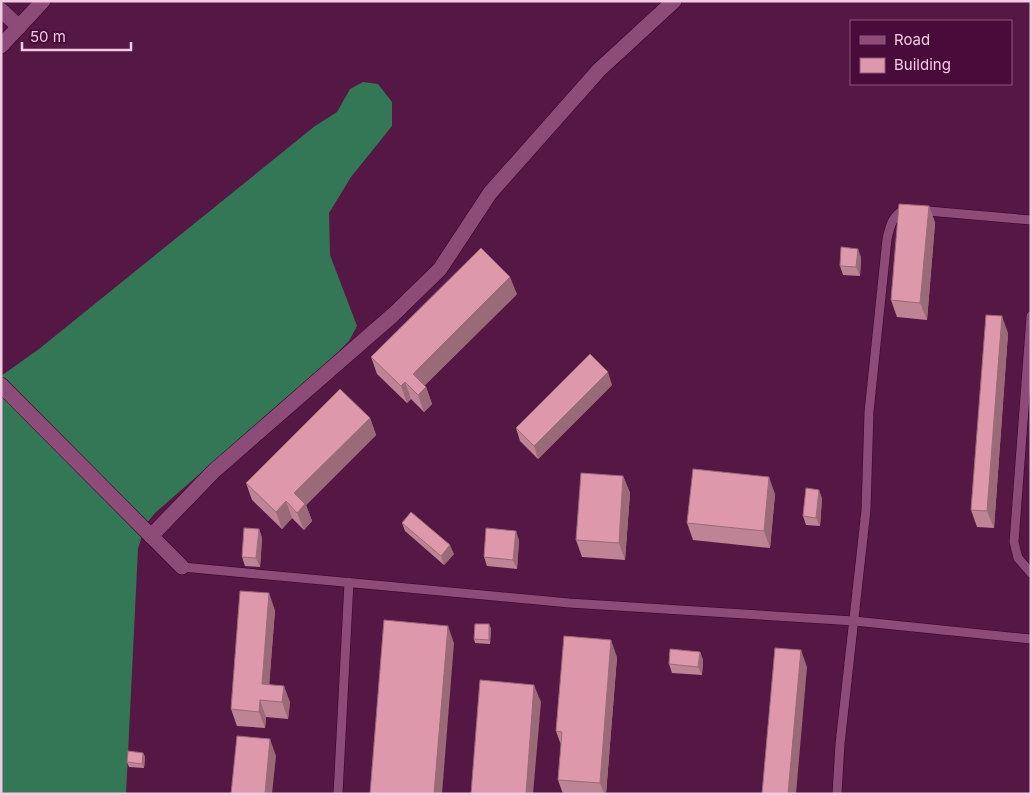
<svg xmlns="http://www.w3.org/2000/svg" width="1032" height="795" viewBox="0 0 1032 795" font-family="Inter,sans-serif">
	<rect width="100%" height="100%" fill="#551744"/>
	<path fill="#337757" d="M363 82 378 84 392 102V126L351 177 329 213 330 255 357 326 349 341 333 357 155 513 145 525 138 549 126 794H1V376L39 349 315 126 337 112 350 89Z"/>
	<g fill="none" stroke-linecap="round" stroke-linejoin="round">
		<defs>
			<g id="lane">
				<path d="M1031 316 1014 542 1018 558 1031 573"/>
				<path d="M182 567 569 603 854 621 1031 639"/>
				<path d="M338 794 349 582"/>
				<path d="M837 794 840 744 866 510 869 412 887 239C890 226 892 216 905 209L1031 220"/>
			</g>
			<g id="street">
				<path d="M1 10 19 27"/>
				<path d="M1 46 43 1"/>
				<path d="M1 385 182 567"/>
				<path d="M151 536 214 471 394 314 440 269 490 193 599 70 674 1"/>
			</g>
		</defs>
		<use href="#lane" stroke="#330527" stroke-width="10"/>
		<use href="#street" stroke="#330527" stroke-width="16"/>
		<use href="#lane" stroke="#8d4b77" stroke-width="9"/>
		<use href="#street" stroke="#8d4b77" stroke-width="15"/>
	</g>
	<g fill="#be8394">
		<path d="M929 206 935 223 927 320 897 317 891 300Z"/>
		<path d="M861 257 860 276 843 275 840 266Z"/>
		<path d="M517 294 424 386 426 387 432 404 424 412 411 399 407 403 377 374 371 357Z"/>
		<path d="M1008 333 994 528 977 527 971 510Z"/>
		<path d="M612 385 538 459 520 441 516 428Z"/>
		<path d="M370 418 376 435 306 505 312 521 304 530 292 518 282 529 252 500 246 483Z"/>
		<path d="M623 476 630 493 625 560 582 557 576 540Z"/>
		<path d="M775 494 770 548 693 540 687 523Z"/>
		<path d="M822 498 820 526 806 525 803 516Z"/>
		<path d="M402 523 454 554 444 565 405 531Z"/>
		<path d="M259 529 262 538 260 567 245 566 242 557Z"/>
		<path d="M519 540 517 569 487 566 484 557Z"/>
		<path d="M275 610 269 685 290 702 288 719 266 717 265 728 237 726 231 709Z"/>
		<path d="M489 624 491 629 490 644 475 643 474 639Z"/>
		<path d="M700 652 703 660 702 675 672 673 669 664Z"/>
		<path d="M617 657 606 794H563L558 780 561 745 556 731Z"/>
		<path d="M143 753 145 757 144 768 129 767 127 762Z"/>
	</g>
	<g fill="#9b6a78">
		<path d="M929 206 935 223 927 320 920 303Z"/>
		<path d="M858 249 861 257 860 276 856 267Z"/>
		<path d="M510 277 517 294 419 391 413 374Z"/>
		<path d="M1002 316 1008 333 994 528 987 511Z"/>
		<path d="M608 372 612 385 538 459 534 446Z"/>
		<path d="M405 382 411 399 407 403 401 386Z"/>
		<path d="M426 387 432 404 424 412 418 395Z"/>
		<path d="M370 418 376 435 306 505 312 521 304 530 297 513 294 493Z"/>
		<path d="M623 476 630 493 625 560 619 543Z"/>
		<path d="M769 477 775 494 770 548 764 531Z"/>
		<path d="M819 490 822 498 820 526 816 518Z"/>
		<path d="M286 501 292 518 282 529 276 512Z"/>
		<path d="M259 529 262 538 260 567 256 558Z"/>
		<path d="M516 531 519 540 517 569 513 560Z"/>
		<path d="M450 545 454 554 444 565 441 556Z"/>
		<path d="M269 593 275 610 268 700 262 684Z"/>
		<path d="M489 624 491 629 490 644 489 640Z"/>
		<path d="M448 626 454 643 442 794H434Z"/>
		<path d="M611 640 617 657 606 794H604L600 783Z"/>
		<path d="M801 650 807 667 796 794H788Z"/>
		<path d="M700 652 703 660 702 675 698 667Z"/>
		<path d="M534 685 541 702 533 794H526Z"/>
		<path d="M284 686 290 702 288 719 282 702Z"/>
		<path d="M260 700 266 717 265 728 259 712Z"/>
		<path d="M270 739 276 756 272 794H265Z"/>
		<path d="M143 753 145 757 144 768 142 764Z"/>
	</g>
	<g fill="#dd98ac" stroke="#9b6a78">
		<path d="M899 204 929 206 920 303 891 300Z"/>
		<path d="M841 247 858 249 856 267 840 266Z"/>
		<path d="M481 248 510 277 413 374 426 387 418 395 405 382 401 386 371 357Z"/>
		<path d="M986 315 1002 316 987 511 971 510Z"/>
		<path d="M590 354 608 372 534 446 516 428Z"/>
		<path d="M340 389 370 418 294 493 305 504 297 513 286 501 276 512 246 483Z"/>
		<path d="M693 469 769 477 764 531 687 523Z"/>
		<path d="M581 473 623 476 619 543 576 540Z"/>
		<path d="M806 488 819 490 816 518 803 516Z"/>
		<path d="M411 512 450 545 441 556 402 523Z"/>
		<path d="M244 528 259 529 256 558 242 557Z"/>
		<path d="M486 528 516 531 513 560 484 557Z"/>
		<path d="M240 591 269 593 262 684 284 686 282 702 260 700 259 712 231 709Z"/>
		<path d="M384 620 448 626 434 794H370Z"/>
		<path d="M475 624H489V640L474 639Z"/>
		<path d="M564 636 611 640 600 783 558 780 562 732 556 731Z"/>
		<path d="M775 648 801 650 788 794H762Z"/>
		<path d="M670 649 700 652 698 667 669 664Z"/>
		<path d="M480 680 534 685 526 794H471Z"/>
		<path d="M237 736 270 739 265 794H231Z"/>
		<path d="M128 751 143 753 142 764 127 762Z"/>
	</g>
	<rect width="1032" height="795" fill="none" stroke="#f2cbe3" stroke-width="5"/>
	<rect x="850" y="20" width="162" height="65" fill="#490b39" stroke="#8d587d"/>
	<rect x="860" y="36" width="25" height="8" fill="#8d4b77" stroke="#8d587d"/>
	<text x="894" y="45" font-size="15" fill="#f2cbe3">Road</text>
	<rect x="860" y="58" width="25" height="15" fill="#dd98ac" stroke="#8d587d"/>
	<text x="894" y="70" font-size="15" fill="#f2cbe3">Building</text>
	<path d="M22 42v8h109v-8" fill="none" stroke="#f2cbe3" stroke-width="2.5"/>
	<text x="30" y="42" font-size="15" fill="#f2cbe3" stroke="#490b39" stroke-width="4" paint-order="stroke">50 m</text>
</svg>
